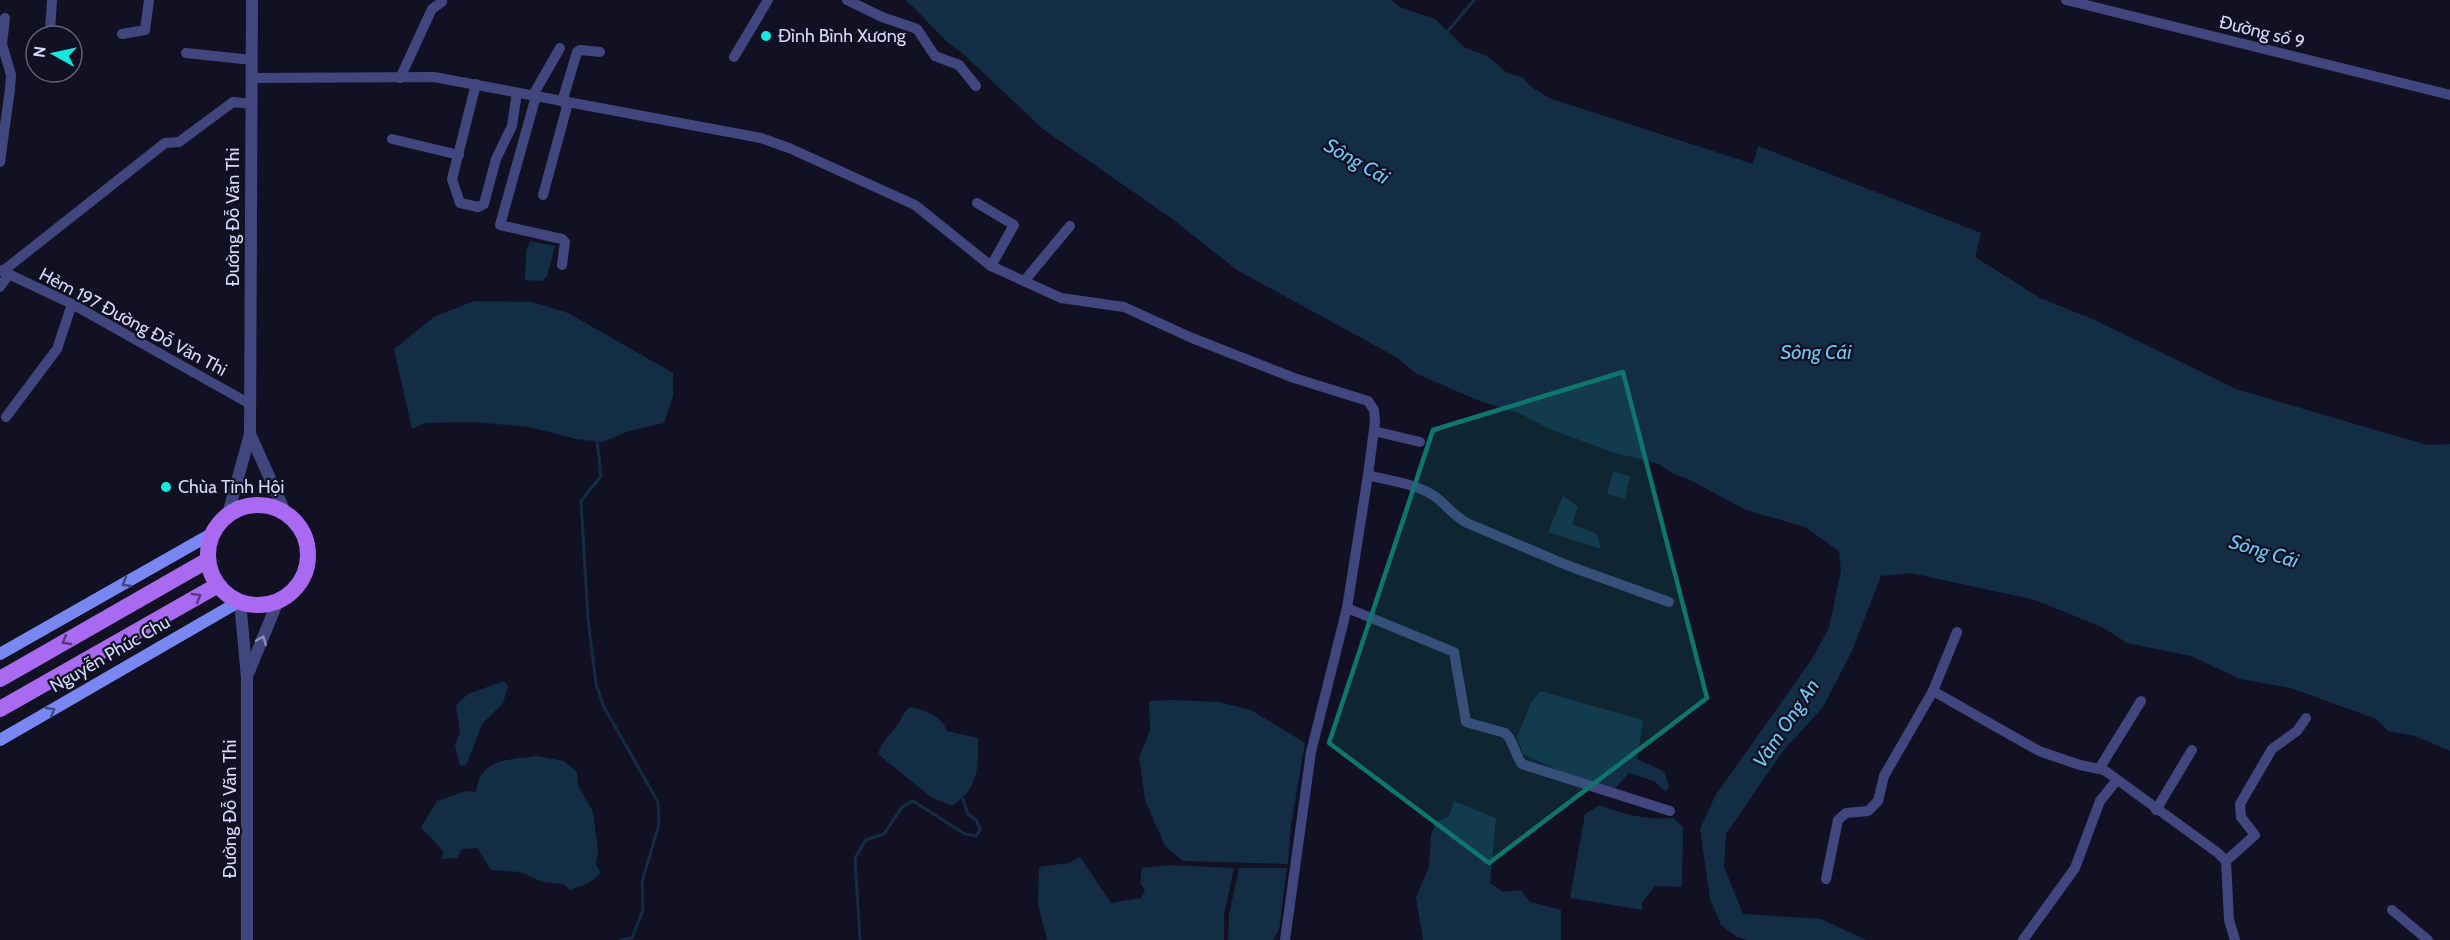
<svg xmlns="http://www.w3.org/2000/svg" width="2450" height="940" viewBox="0 0 2450 940" font-family="Cabin,sans-serif">
	<rect width="100%" height="100%" fill="#111123"/>
	<g fill="#132d45">
		<path d="M905 0H1391L1402 8 1435 19 1464 47 1487 56 1506 72 1523 78 1530 86 1549 98 1753 164 1758 146 1981 233 1975 257 2040 298 2095 320 2236 389 2427 445 2450 444V751L2415 736 2388 731 2376 719 2291 688 2240 679 2191 656 2127 643 2102 627 2035 600 1911 573 1881 576 1852 651 1823 707 1783 751 1726 834 1724 867 1743 914 1821 919 1866 940H1747L1737 937 1721 925 1710 899 1700 829 1715 796 1812 659 1829 628 1841 571 1839 551 1805 527 1746 510 1688 479 1675 475 1659 464 1612 452 1550 429 1519 413 1482 402 1417 374 1396 357 1237 270 1171 218 1043 129 961 52C940 39 925 16 905 0Z"/>
		<path d="M530 241 555 246 547 277 541 281 525 280 526 251Z"/>
		<path d="M474 301 532 302 568 313 673 373V396L664 423 629 431 603 442 576 439 529 427 474 422 425 423 412 429 394 349 434 317Z"/>
		<path d="M1613 472 1630 476 1625 499 1607 494Z"/>
		<path d="M1563 496 1578 507 1572 524 1597 534 1601 549 1548 532Z"/>
		<path d="M504 681 508 686 503 703 482 724 467 764 460 766 455 745 460 732 456 705 468 694Z"/>
		<path d="M1540 691 1643 720 1637 759 1665 772 1669 788 1665 791 1654 781 1629 773 1614 790 1555 769 1523 754 1517 737 1531 703Z"/>
		<path d="M1173 700 1219 702 1251 710 1305 743 1291 825 1288 864 1183 861 1165 846 1145 800 1139 757 1150 731 1149 701Z"/>
		<path d="M910 707C927 711 941 715 947 731L978 738C979 766 978 790 952 806L931 797 878 754C885 736 889 737 898 724 903 717 903 712 910 707Z"/>
		<path d="M537 756 564 761 577 772 578 785 593 812 598 851 596 865 601 873 589 883 570 890 563 884 543 882 520 872 491 870 477 848 462 849 457 858 442 859 443 851 421 827 437 801 466 791 476 792C480 758 509 760 537 756Z"/>
		<path d="M1454 801 1496 818 1490 883 1503 892 1521 890 1530 902 1561 910V940H1423L1416 897 1429 867 1431 835 1436 822 1449 816Z"/>
		<path d="M1600 805C1624 815 1648 820 1674 818L1683 828 1682 887 1655 886 1642 903V910L1570 898 1585 814Z"/>
		<path d="M1080 857 1111 903 1141 898 1145 890 1140 883 1142 868 1169 865 1234 868 1224 915V940H1047L1038 904 1039 867 1069 863Z"/>
		<path d="M1239 868H1287L1279 930 1273 940H1228L1229 915Z"/>
	</g>
	<g fill="none" stroke-linecap="round" stroke-linejoin="round">
		<g stroke="#132d45" stroke-width="3">
			<path d="M1448 31 1474 0"/>
			<path d="M597 441 601 476 581 501 588 619 596 684 604 707 658 802 659 824 642 882 643 910 632 938 621 940"/>
			<path d="M860 940 855 858 866 840 884 834 902 807 913 801 965 834 976 836 980 830 977 821 968 814 963 799"/>
		</g>
		<g stroke="#41477e" stroke-width="10">
			<path d="M847 0 882 17 917 29 935 56 959 65 976 86"/>
			<path d="M2066 0 2450 95"/>
			<path d="M50 32 52 0"/>
			<path d="M122 34 145 30 149 0"/>
			<path d="M186 53 252 60"/>
			<path d="M734 57 768 0"/>
			<path d="M252 78 434 77 761 138 789 148 915 205 991 266 1061 298 1124 307 1192 338 1294 378 1368 401 1374 410 1375 422 1368 475 1347 608 1311 752 1285 940"/>
			<path d="M400 78 432 9 442 2"/>
			<path d="M476 84 452 179 460 203 478 207 484 204 496 159 512 126 517 93"/>
			<path d="M533 95 560 48"/>
			<path d="M536 96 500 225 562 239 565 242 562 265"/>
			<path d="M562 102 577 52 580 50 600 52"/>
			<path d="M392 139 459 155"/>
			<path d="M0 162 10 89 11 75 2 44 5 18"/>
			<path d="M543 195 568 103"/>
			<path d="M977 203 1014 225 991 266"/>
			<path d="M0 270 72 304 250 404"/>
			<path d="M3 271 165 143 179 142 233 102 251 104"/>
			<path d="M1025 280 1070 226"/>
			<path d="M0 287 9 274"/>
			<path d="M6 417 57 349 72 304"/>
			<path d="M1374 431 1420 442"/>
			<path d="M1368 475C1389 481 1420 484 1437 498 1448 507 1454 516 1467 523L1569 566 1669 602"/>
			<path d="M1347 608 1454 652 1466 722 1505 733C1514 740 1514 754 1522 764L1670 811"/>
			<path d="M1933 691 2039 751 2080 765 2104 770 2218 853 2226 861 2229 920 2235 940"/>
			<path d="M2099 769 2141 701"/>
			<path d="M2156 810 2192 750"/>
			<path d="M2226 861 2255 835 2241 817 2240 804 2272 749 2297 731 2306 718"/>
			<path d="M1826 879 1838 820 1846 813 1868 811 1878 801 1884 776 1933 691 1957 632"/>
			<path d="M2392 910 2428 940"/>
			<path d="M2023 940 2075 868 2100 801 2117 780"/>
		</g>
		<g stroke="#41477e" stroke-width="12">
			<path d="M250 434 285 512"/>
			<path d="M228 514 250 434 252 0"/>
			<path d="M240 601 247 678V940"/>
			<path d="M248 674 278 601"/>
		</g>
		<g stroke="#7887f2" stroke-width="12">
			<path d="M0 654 213 533"/>
			<path d="M0 740 240 601"/>
		</g>
		<g stroke="#a969f0" stroke-width="16">
			<circle cx="258" cy="555" r="50"/>
			<path d="M0 679 208 560"/>
			<path d="M0 709 218 585"/>
		</g>
	</g>
	<defs><path id="oneway-chevron" d="M-2-3.5L2.5 0L-2 3.5" fill="none" stroke-width="1.6" stroke-linecap="round" stroke-linejoin="round" transform="scale(1.5)"/></defs>
	<g stroke="#3f4680">
		<use href="#oneway-chevron" transform="translate(126 583) rotate(150)"/>
		<use href="#oneway-chevron" transform="translate(51 711) rotate(-30)"/>
	</g>
	<g stroke="#55397f">
		<use href="#oneway-chevron" transform="translate(197 597) rotate(-30)"/>
		<use href="#oneway-chevron" transform="translate(66 641) rotate(150)"/>
	</g>
	<use stroke="#8c90bc" href="#oneway-chevron" transform="translate(262 640) rotate(-68)"/>
	<path fill="#0f766e" fill-opacity="0.2" stroke="#0f766e" stroke-width="4.5" stroke-linejoin="round" d="M1623 372 1707 698 1489 863 1329 743 1433 430Z"/>
	<g fill="#17e7dd" stroke="#111123" stroke-width="2">
		<circle cx="766" cy="36" r="6"/>
		<circle cx="166" cy="487" r="6"/>
	</g>
	<g text-anchor="middle" stroke-width="4.5" stroke-linejoin="round" paint-order="stroke">
		<g font-size="18" fill="#d7d9fb" stroke="#111123">
			<text transform="translate(2262 32) rotate(14)" y="6">Đường số 9</text>
			<text transform="translate(233 217) rotate(-90)" y="6">Đường Đỗ Văn Thi</text>
			<text transform="translate(133 322) rotate(28)" y="6">Hẻm 197 Đường Đỗ Văn Thi</text>
			<text transform="translate(110 654) rotate(-30)" y="6">Nguyễn Phúc Chu</text>
			<text transform="translate(230 809) rotate(-90)" y="6">Đường Đỗ Văn Thi</text>
		</g>
		<g font-size="18" fill="#d7d9fb" stroke="#111123" text-anchor="start">
			<text x="778" y="42">Đình Bình Xương</text>
			<text x="178" y="493">Chùa Tỉnh Hội</text>
		</g>
		<g font-size="20" font-style="italic" fill="#70c8f1" stroke="#111123">
			<text transform="translate(1357 161) rotate(30)" y="7">Sông Cái</text>
			<text x="1816" y="359">Sông Cái</text>
			<text transform="translate(2264 551) rotate(17)" y="7">Sông Cái</text>
			<text transform="translate(1786 723) rotate(-56)" y="7">Vàm Ong An</text>
		</g>
	</g>
	<g transform="translate(54 54) rotate(278)"><circle r="28" fill="#111123" stroke="#606179" stroke-width="1.5"/>
	<path d="M0-4.5L10 22L0 15L-10 22Z" fill="#17e7dd"/>
	<text y="-9" font-size="16" font-weight="bold" text-anchor="middle" fill="#d7d9fb">N</text>
	</g>
</svg>
